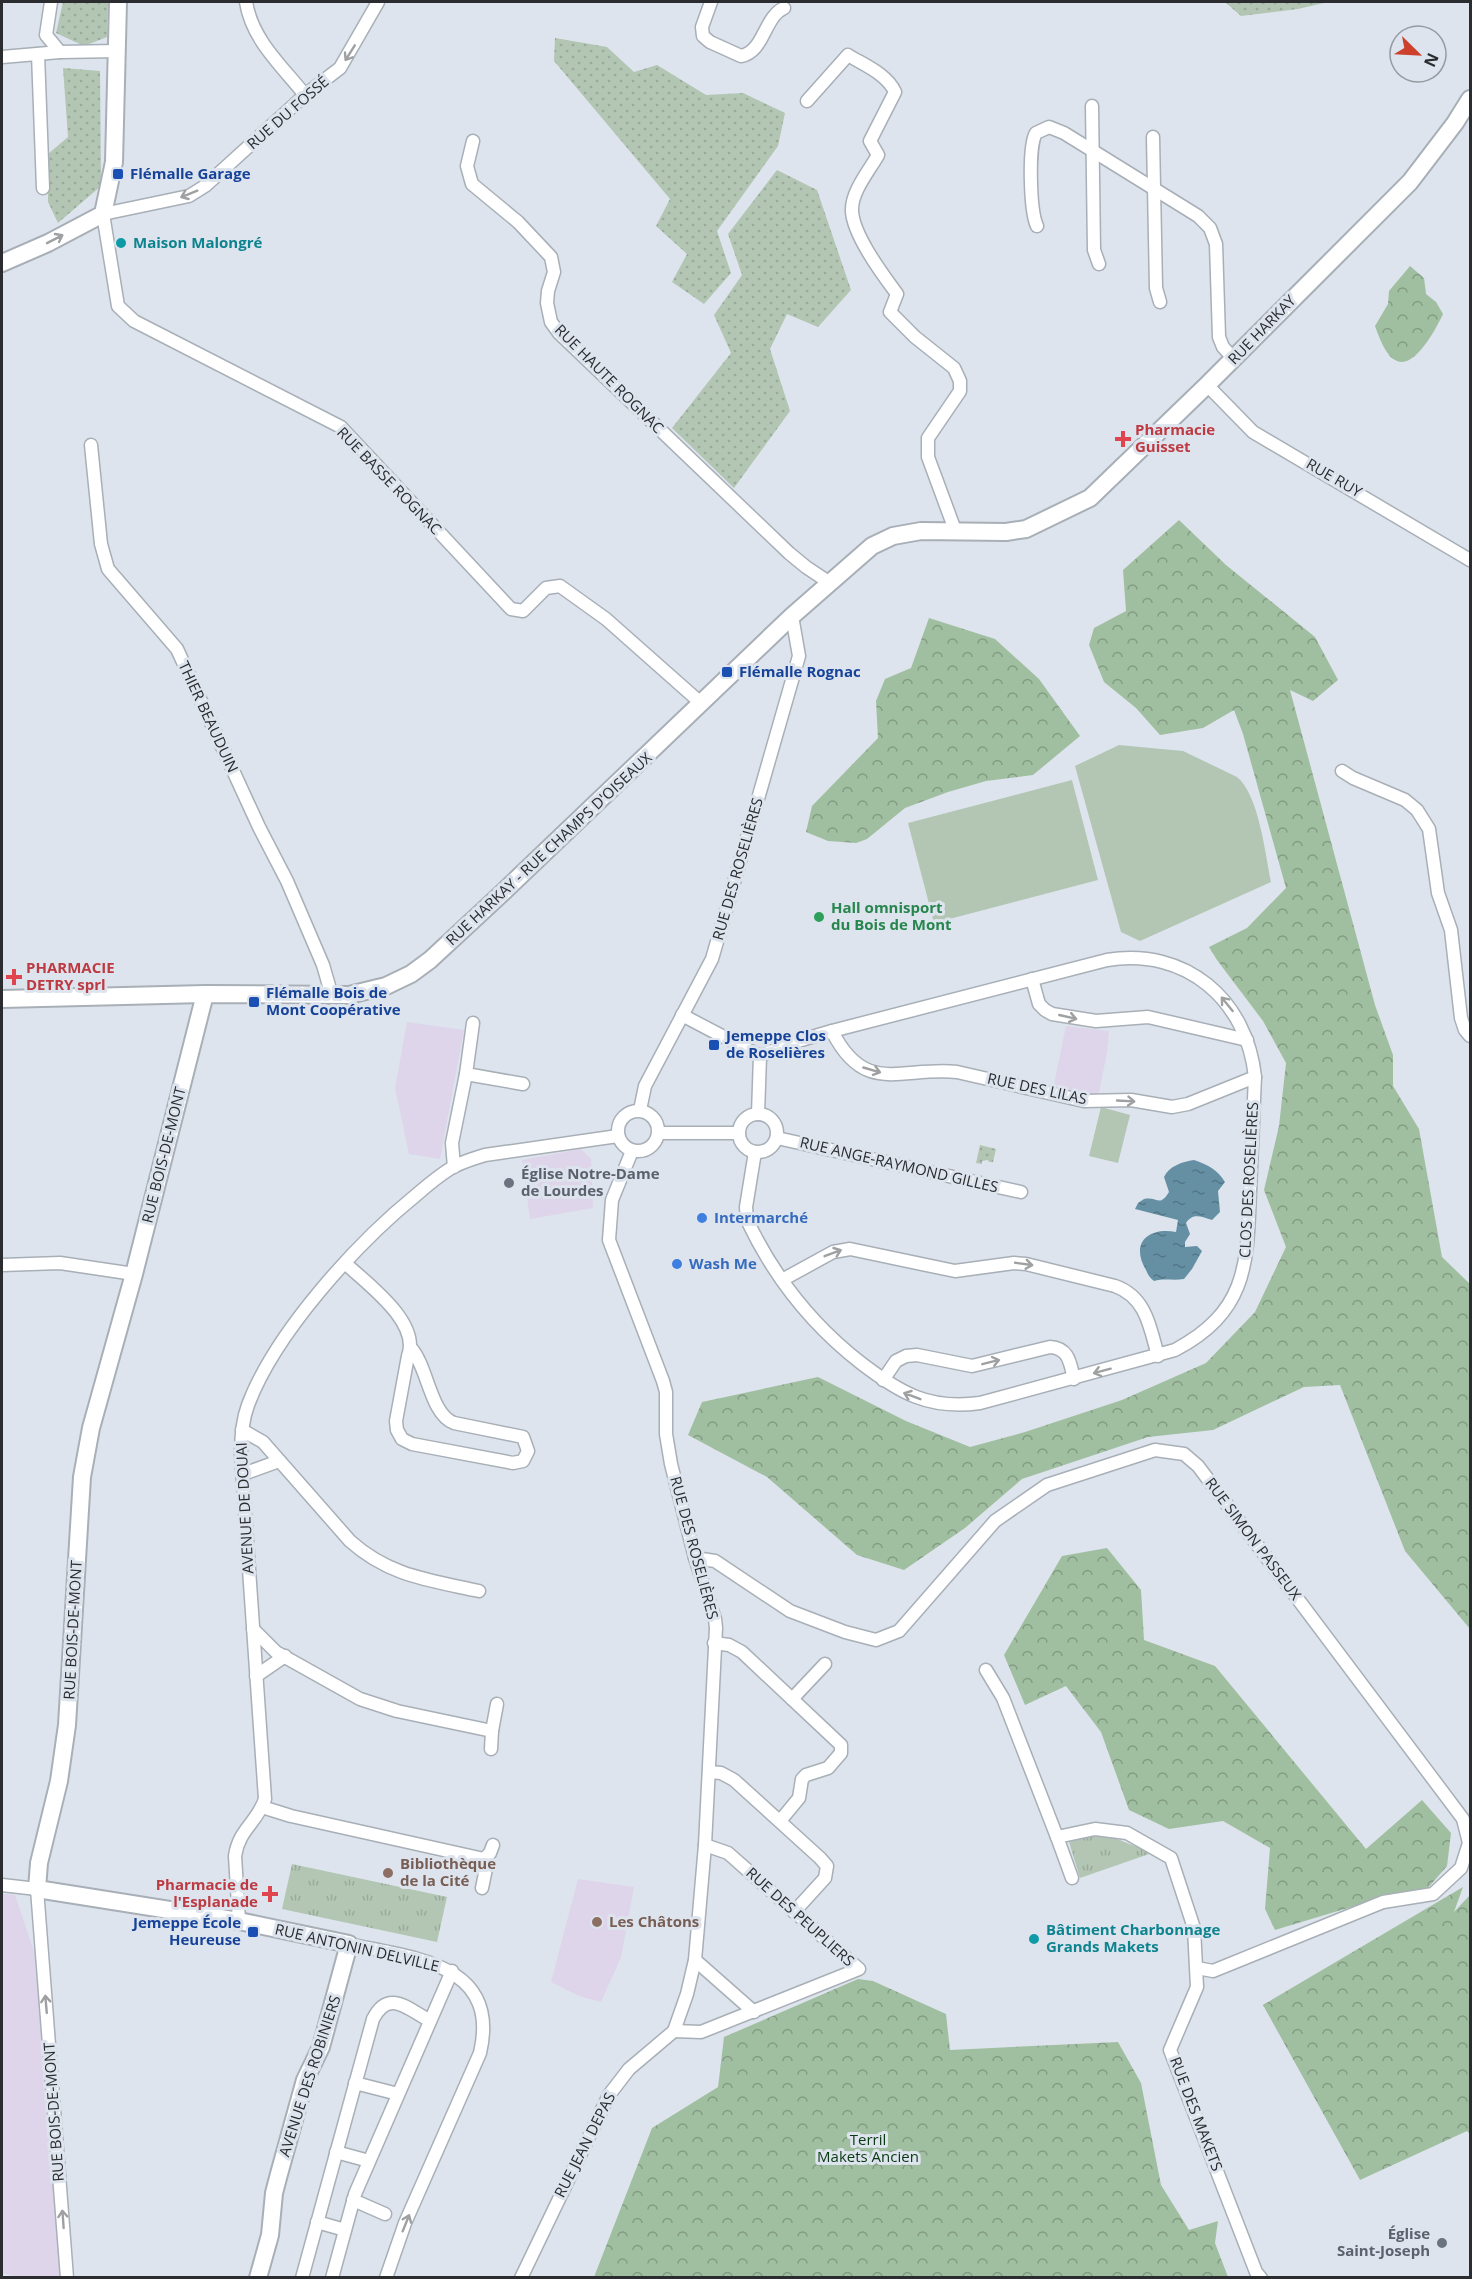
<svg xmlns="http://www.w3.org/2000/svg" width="1472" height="2279" viewBox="0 0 1472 2279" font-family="'Open Sans',sans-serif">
	<defs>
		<pattern id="grass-dots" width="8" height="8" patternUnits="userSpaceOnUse" patternTransform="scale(1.5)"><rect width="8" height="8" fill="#b2c6b3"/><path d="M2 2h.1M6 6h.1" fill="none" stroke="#99aa9a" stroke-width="1.8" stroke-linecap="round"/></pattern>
		<pattern id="forest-crowns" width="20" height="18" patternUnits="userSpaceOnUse" patternTransform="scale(1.5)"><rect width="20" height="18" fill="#a0bfa0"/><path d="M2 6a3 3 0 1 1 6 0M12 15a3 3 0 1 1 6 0" fill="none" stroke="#839b83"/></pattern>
		<pattern id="park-tufts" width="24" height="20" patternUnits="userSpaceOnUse" patternTransform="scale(1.5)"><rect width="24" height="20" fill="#b2c6b3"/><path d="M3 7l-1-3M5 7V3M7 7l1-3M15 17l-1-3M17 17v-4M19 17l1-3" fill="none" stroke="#99aa9a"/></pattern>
		<pattern id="water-ripples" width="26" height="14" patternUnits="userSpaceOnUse" patternTransform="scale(1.5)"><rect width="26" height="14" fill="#6590a4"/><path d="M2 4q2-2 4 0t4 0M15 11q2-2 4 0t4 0" fill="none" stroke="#537686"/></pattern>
	</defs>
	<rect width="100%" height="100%" fill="#dde4ed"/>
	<g fill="#ded5ea">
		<path d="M407 1022 464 1030 440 1159 409 1154 395 1088Z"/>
		<path d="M1066 1026 1109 1031 1107 1053 1098 1097 1053 1089Z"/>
		<path d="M581 1149 591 1159 593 1208 530 1219 522 1160Z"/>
		<path d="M578 1879 634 1887 621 1957 601 2002 579 1996 551 1982Z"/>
		<path d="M2 1894 15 1895 34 1951 61 2277H17L2 2273Z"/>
	</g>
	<g fill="url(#grass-dots)">
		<path d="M63 2H108L107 37 84 46 56 33Z"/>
		<path d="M1225 2H1328L1298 9 1241 16Z"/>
		<path d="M555 38 607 47 634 72 657 65 706 95 743 93 785 113 778 146 717 231 731 273 704 304 672 282 687 254 656 226 670 199 554 61Z"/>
		<path d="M63 68 100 71 101 186 58 223 48 202V154L68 137Z"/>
		<path d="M777 170 817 190 851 290 818 327 787 314 770 349 790 411 734 488 672 428 731 353 714 315 742 275 728 234Z"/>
		<path d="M980 1145 996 1149 993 1162H989L988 1160 982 1161V1164L976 1163Z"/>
	</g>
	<g fill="url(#forest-crowns)">
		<path d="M1410 266 1424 278 1426 294 1436 302 1443 314C1437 327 1415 369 1397 361 1386 357 1379 337 1375 326L1388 304 1389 291Z"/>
		<path d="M1179 520 1226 565 1315 637 1338 680 1313 701 1290 690 1375 1005 1393 1055V1086L1419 1129 1442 1257 1470 1284V1629L1405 1551 1340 1385 1304 1387 1213 1430 1148 1437 1022 1479 965 1528 904 1570 857 1555 767 1477 688 1435 702 1402 818 1377 906 1421 970 1447 1025 1432 1122 1400 1206 1363 1255 1312 1286 1247 1264 1190 1279 1126 1286 1063 1263 1021 1217 960 1209 947 1247 928 1286 888 1243 734 1234 710 1203 728 1160 735 1136 708 1104 682 1089 645 1094 628 1126 611 1123 570Z"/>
		<path d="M929 618 995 639 1039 679 1080 736 1033 775 986 781 948 792 905 808 867 839 856 843 828 841 806 832 812 806 878 738 876 701 885 679 911 668Z"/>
		<path d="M1107 1548 1141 1590 1144 1640 1215 1666 1366 1849 1422 1800 1451 1833 1447 1866 1427 1889 1381 1898 1275 1930 1265 1909 1270 1848 1223 1821 1169 1829 1129 1810 1101 1732 1066 1686 1025 1705 1004 1655 1062 1556Z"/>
		<path d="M1463 1887 1454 1912 1470 1895V2134L1467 2131 1360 2180 1263 2005Z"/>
		<path d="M858 1979 873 1981 946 2014 950 2050 1118 2042 1141 2083 1161 2185 1189 2230 1218 2221 1215 2243 1228 2277H594L652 2128 718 2087 724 2037Z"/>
	</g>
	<g fill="url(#park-tufts)">
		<path d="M1089 1836 1112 1837 1152 1853 1080 1878 1069 1842Z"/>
		<path d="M292 1864 447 1897 437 1942 282 1909Z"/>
	</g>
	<g fill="#b2c6b3">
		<path d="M1119 745 1183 751 1237 777C1259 795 1265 853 1271 882L1140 941 1121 932 1075 766Z"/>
		<path d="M1072 780 1098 880 934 923 908 823Z"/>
		<path d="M1101 1107 1130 1115 1118 1163 1089 1156Z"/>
	</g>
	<path fill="url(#water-ripples)" d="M1194 1160C1208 1165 1217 1169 1225 1182L1218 1191 1220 1212 1212 1220C1202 1217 1193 1212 1186 1223L1190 1234 1185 1242V1247L1197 1246 1202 1251 1192 1269 1184 1279C1173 1281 1165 1278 1154 1281 1150 1278 1148 1275 1146 1270 1130 1243 1148 1227 1176 1232L1178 1220 1135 1209 1138 1203 1144 1199C1158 1196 1159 1208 1169 1192L1164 1177C1169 1166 1182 1162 1194 1160Z"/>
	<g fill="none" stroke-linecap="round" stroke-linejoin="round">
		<defs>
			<g id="minor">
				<path d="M51 2 46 35 60 52"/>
				<path d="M246 2C252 40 282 66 305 95"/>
				<path d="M378 2 340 68 305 95 205 186 189 196 103 214 118 306 134 321 341 427 511 609 523 611 546 588 560 586 606 619 702 704"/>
				<path d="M711 2 702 27 703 36 710 42 741 56C764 52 764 17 784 8"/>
				<path d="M38 54 43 188"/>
				<path d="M2 57 60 52 117 51"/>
				<path d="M807 101 848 55C864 65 887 74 895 92L870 141 878 155C869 171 851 192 852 211 853 235 883 275 897 294L890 312 915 337 954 368 960 381V391L928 438V457L955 530"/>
				<path d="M1092 106 1094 250 1099 264"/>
				<path d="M1153 137 1156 288 1160 302"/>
				<path d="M473 141 467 166 472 184 518 222 551 257 554 272 548 291 547 303 551 322 559 333 789 553 806 567 830 583"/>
				<path d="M1037 226C1030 211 1028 146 1036 133L1049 127 1064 133 1198 216 1210 228 1216 244 1219 337 1223 347 1233 358"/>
				<path d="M1207 385 1253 432 1470 560"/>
				<path d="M91 445 101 544 108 569 177 649 259 827 287 881 323 965 332 996"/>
				<path d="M1342 771 1353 778 1405 800 1417 810 1429 829 1438 893 1451 930 1461 1018 1465 1030 1470 1036"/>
				<path d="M1032 979 1039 1004 1045 1010 1052 1014 1096 1021 1148 1017 1247 1040"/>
				<path d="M682 1015 760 1056 758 1114"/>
				<path d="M832 1031C865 1097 902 1066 957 1072L1084 1101 1131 1100 1172 1107 1188 1104 1255 1077"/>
				<path d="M466 1074 523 1084"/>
				<path d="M640 1110 645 1086 712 959 799 656 792 616"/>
				<circle cx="638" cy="1131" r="20"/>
				<circle cx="758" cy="1133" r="19"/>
				<path d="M659 1133H739"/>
				<path d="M777 1138 1021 1192"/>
				<path d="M632 1151 612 1200 609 1240 663 1381 666 1392V1434L671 1464 695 1558 715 1619 716 1628 705 1845 695 1960 687 1994 674 2031"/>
				<path d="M755 1152 746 1207 747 1220C774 1277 812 1325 861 1363 900 1393 929 1410 980 1403L1175 1350C1248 1311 1247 1264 1250 1192 1252 1153 1253 1115 1255 1077 1247 1000 1186 947 1107 960L832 1031 798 1041 760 1056"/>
				<path d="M454 1167 452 1143 466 1074 473 1023"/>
				<path d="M345 1263C366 1283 421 1322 408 1356L396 1421 397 1430 402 1439 412 1444 513 1463 523 1461 528 1451 523 1437 454 1423C430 1414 428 1367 411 1348"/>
				<path d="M2 1265 60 1263 134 1274"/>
				<path d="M782 1280 833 1252 850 1249 955 1271 1014 1263 1026 1264 1115 1286C1146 1297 1150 1327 1158 1356"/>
				<path d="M883 1380 896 1361 906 1356 917 1355 972 1366 1050 1347C1069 1348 1070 1363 1074 1379"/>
				<path d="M242 1430 263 1442 350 1541C389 1576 429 1580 479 1591"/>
				<path d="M243 1474 279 1461"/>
				<path d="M695 1558 715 1561 790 1611 845 1632 876 1640 899 1631 995 1521 1047 1485 1155 1450 1184 1454 1198 1466 1463 1819 1469 1843 1461 1868 1433 1894 1383 1902 1213 1971 1197 1968"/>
				<path d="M253 1629 276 1652 360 1699 397 1711 492 1731"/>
				<path d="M714 1643 729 1645 742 1652 841 1745V1753L828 1768 806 1775 802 1779 799 1798 780 1821"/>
				<path d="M986 1670 1003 1698 1057 1837 1095 1829 1127 1833 1171 1858 1194 1928 1197 1987 1170 2050 1256 2272 1261 2278"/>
				<path d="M256 1676 285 1656"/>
				<path d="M792 1699 825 1664"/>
				<path d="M491 1749 492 1731 497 1704"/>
				<path d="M709 1772 721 1773 734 1780 820 1858 827 1866 825 1878 794 1912"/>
				<path d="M262 1807 291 1816 484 1859 487 1864 482 1888"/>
				<path d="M1057 1837 1072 1878"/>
				<path d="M484 1859 490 1853 493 1845"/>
				<path d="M2 1885 37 1889 67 2278"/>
				<path d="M239 1921 235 1856C239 1829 257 1823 265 1799L241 1454C241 1437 242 1421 248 1405 275 1333 356 1244 415 1196 428 1185 440 1174 455 1166 465 1161 475 1158 485 1155L618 1136"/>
				<path d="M349 1944C413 1958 501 1963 480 2053L405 2223 386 2278"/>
				<path d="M695 1960 754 2012"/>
				<path d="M674 2031 701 2032 859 1969 728 1853 705 1845"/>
				<path d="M355 2083 398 2094"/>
				<path d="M336 2152 369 2161"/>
				<path d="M353 2200 385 2214"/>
				<path d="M317 2222 345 2230"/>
				<path d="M302 2278 373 2019C389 1987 410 2011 429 2020"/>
				<path d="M332 2278 355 2194 452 1971"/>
				<path d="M521 2278 609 2095 629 2069 674 2031"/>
			</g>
			<g id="tertiary">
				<path d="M2 263 48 243 103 214 114 162 118 2"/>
				<path d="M205 994 134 1274 91 1428 82 1477 67 1725 59 1781 39 1863 37 1889 239 1921 349 1944 321 2047 305 2080 279 2174 274 2193 270 2235 258 2278"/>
				<path d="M2 999 205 994 349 995 386 986 411 974 430 960 499 896 792 616 872 546 893 536 921 531 1006 532 1026 529 1090 498 1207 385 1410 182 1455 123 1470 99"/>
			</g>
		</defs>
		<use href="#minor" stroke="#a8afb7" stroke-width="15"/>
		<use href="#tertiary" stroke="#a8afb7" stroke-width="20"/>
		<use href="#minor" stroke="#fff" stroke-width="12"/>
		<use href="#tertiary" stroke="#fff" stroke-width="16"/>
	</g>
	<defs><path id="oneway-shaft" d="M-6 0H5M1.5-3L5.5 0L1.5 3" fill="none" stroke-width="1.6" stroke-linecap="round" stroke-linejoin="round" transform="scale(1.5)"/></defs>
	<g stroke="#9fa0a2">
		<use href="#oneway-shaft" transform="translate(350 53) rotate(122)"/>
		<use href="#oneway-shaft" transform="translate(189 194) rotate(158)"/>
		<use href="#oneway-shaft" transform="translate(55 239) rotate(-27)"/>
		<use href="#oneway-shaft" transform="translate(1227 1004) rotate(-129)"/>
		<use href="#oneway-shaft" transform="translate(1068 1017) rotate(13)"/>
		<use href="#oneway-shaft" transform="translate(872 1070) rotate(16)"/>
		<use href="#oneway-shaft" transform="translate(1126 1101) rotate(3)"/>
		<use href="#oneway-shaft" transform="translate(833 1253) rotate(-21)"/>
		<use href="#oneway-shaft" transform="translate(1024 1264) rotate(8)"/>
		<use href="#oneway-shaft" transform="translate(991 1362) rotate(-14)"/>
		<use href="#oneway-shaft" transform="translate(1102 1371) rotate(165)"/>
		<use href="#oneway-shaft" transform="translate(912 1396) rotate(-159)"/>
		<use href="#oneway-shaft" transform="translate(46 2004) rotate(-95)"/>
		<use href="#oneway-shaft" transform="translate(63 2219) rotate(-94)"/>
		<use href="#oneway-shaft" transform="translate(406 2223) rotate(-68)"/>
	</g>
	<g fill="#1a4fb4" stroke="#dde4ed" stroke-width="2">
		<rect x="112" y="168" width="12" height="12" rx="3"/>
		<rect x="721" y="666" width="12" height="12" rx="3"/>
		<rect x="248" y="996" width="12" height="12" rx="3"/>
		<rect x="708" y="1039" width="12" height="12" rx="3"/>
		<rect x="247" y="1926" width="12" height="12" rx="3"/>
	</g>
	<g fill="#0f9aa8" stroke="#dde4ed" stroke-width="2">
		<circle cx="121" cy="243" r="6"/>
		<circle cx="1034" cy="1939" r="6"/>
	</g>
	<g fill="#e0444e" stroke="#dde4ed" stroke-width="2">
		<path d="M1120 430h6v6h6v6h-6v6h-6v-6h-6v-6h6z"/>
		<path d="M11 968h6v6h6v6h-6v6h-6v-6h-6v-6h6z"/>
		<path d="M267 1885h6v6h6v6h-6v6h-6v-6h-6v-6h6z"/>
	</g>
	<circle fill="#2e9e5b" stroke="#dde4ed" stroke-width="2" cx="819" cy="917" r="6"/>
	<g fill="#6b7280" stroke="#dde4ed" stroke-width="2">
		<circle cx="509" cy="1183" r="6"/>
		<circle cx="1442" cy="2243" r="6"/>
	</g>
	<g fill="#3f7fe0" stroke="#dde4ed" stroke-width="2">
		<circle cx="702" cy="1218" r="6"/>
		<circle cx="677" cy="1264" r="6"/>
	</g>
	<g fill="#8d6e63" stroke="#dde4ed" stroke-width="2">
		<circle cx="388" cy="1873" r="6"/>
		<circle cx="597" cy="1922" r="6"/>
	</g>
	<g text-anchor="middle" stroke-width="6" stroke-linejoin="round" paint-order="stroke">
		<g font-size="15" fill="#2a2c30" stroke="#dde4ed">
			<text transform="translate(288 113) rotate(-41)" y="5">RUE DU FOSSÉ</text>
			<text transform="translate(1262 330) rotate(-46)" y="5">RUE HARKAY</text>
			<text transform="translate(609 379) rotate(45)" y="5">RUE HAUTE ROGNAC</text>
			<text transform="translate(1334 478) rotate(30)" y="5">RUE RUY</text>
			<text transform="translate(389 481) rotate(46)" y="5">RUE BASSE ROGNAC</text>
			<text transform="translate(208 717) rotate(65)" y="5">THIER BEAUDUIN</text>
			<text transform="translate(549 849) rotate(-43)" y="5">RUE HARKAY - RUE CHAMPS D'OISEAUX</text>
			<text transform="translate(738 869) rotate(-74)" y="5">RUE DES ROSELIÈRES</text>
			<text transform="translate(1037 1089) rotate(12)" y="5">RUE DES LILAS</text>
			<text transform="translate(164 1155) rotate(-76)" y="5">RUE BOIS-DE-MONT</text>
			<text transform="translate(899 1165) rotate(13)" y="5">RUE ANGE-RAYMOND GILLES</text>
			<text transform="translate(1249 1180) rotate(-87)" y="5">CLOS DES ROSELIÈRES</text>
			<text transform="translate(245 1508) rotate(-93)" y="5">AVENUE DE DOUAI</text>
			<text transform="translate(1253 1539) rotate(53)" y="5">RUE SIMON PASSEUX</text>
			<text transform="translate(694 1548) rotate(75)" y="5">RUE DES ROSELIÈRES</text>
			<text transform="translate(73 1630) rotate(-87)" y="5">RUE BOIS-DE-MONT</text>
			<text transform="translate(800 1917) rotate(42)" y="5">RUE DES PEUPLIERS</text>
			<text transform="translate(357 1948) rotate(13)" y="5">RUE ANTONIN DELVILLE</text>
			<text transform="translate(310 2076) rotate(-72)" y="5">AVENUE DES ROBINIERS</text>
			<text transform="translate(54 2112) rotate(-94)" y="5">RUE BOIS-DE-MONT</text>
			<text transform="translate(1196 2114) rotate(69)" y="5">RUE DES MAKETS</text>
			<text transform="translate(585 2145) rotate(-63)" y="5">RUE JEAN DEPAS</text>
		</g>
		<g font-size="15" font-weight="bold" fill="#164399" stroke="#dde4ed" text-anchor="start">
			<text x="130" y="179">Flémalle Garage</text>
			<text x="739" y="677">Flémalle Rognac</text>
			<text x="266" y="998">Flémalle Bois de<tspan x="266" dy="17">Mont Coopérative</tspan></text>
			<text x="726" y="1041">Jemeppe Clos<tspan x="726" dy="17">de Roselières</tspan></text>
			<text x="241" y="1928" text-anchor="end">Jemeppe École<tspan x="241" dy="17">Heureuse</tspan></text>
		</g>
		<g font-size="15" font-weight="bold" fill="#0d838f" stroke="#dde4ed" text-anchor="start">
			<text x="133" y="248">Maison Malongré</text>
			<text x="1046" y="1935">Bâtiment Charbonnage<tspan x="1046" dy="17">Grands Makets</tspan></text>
		</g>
		<g font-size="15" font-weight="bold" fill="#be3a42" stroke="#dde4ed" text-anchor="start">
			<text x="1135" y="435">Pharmacie<tspan x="1135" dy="17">Guisset</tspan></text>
			<text x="26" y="973">PHARMACIE<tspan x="26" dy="17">DETRY sprl</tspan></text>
			<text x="258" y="1890" text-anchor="end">Pharmacie de<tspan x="258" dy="17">l'Esplanade</tspan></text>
		</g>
		<g font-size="15" font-weight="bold" fill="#27864d" stroke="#dde4ed" text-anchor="start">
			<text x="831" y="913">Hall omnisport<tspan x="831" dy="17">du Bois de Mont</tspan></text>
		</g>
		<g font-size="15" font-weight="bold" fill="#5b616d" stroke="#dde4ed" text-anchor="start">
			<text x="521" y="1179">Église Notre-Dame<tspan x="521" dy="17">de Lourdes</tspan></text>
			<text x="1430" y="2239" text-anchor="end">Église<tspan x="1430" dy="17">Saint-Joseph</tspan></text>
		</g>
		<g font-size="15" font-weight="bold" fill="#366cbe" stroke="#dde4ed" text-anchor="start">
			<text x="714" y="1223">Intermarché</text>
			<text x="689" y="1269">Wash Me</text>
		</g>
		<g font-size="15" font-weight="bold" fill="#785e54" stroke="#dde4ed" text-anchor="start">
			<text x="400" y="1869">Bibliothèque<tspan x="400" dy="17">de la Cité</tspan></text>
			<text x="609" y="1927">Les Châtons</text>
		</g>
		<g font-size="15" fill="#083910" stroke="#dde4ed">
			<text x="868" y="2145">Terril<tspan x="868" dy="17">Makets Ancien</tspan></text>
		</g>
	</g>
	<rect width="1472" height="2279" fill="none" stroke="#2a2c30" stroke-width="6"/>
	<g transform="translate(1418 54) rotate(114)"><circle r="28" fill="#dde4ed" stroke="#959aa1" stroke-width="1.5"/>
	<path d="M0-4.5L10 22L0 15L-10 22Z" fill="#cd412c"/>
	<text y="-9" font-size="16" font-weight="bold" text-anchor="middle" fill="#2a2c30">N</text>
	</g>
</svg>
